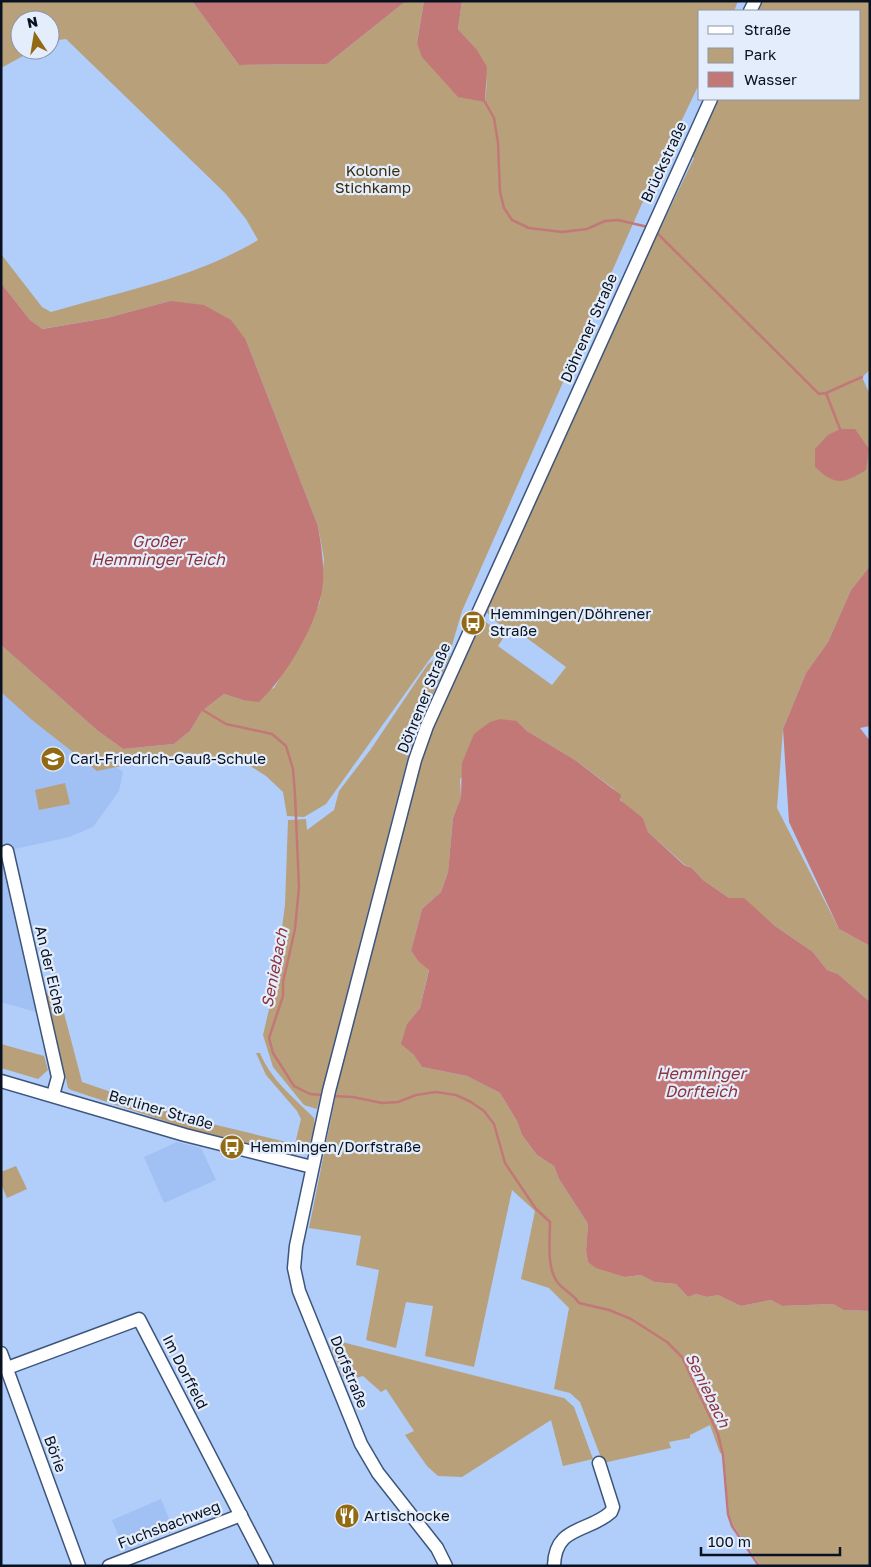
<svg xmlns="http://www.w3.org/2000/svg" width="871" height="1567" viewBox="0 0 871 1567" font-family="'Golos Text',sans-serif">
	<rect width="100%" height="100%" fill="#b1cdfa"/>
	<g fill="#a1c0f3">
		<path d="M1 690 87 745 123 772 119 791 93 827 69 837 1 852 36 1012 1 1002Z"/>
		<path d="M177 1142 201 1148 216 1180 164 1203 144 1157Z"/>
		<path d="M161 1499 174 1531 125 1551 112 1520Z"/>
	</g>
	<g fill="#b8a07a">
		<path d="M1 1H192L239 65 327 64 406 1H424L417 43 485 102C490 63 483 57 458 29L462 1H738L734 11H700V82L640 208 462 611 450 652 432 656 326 804 304 817 287 816 283 792 266 776 244 762 187 753 97 771 32 720 1 692V645L98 731 123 749 174 744 190 731 202 711 224 694 243 700 274 688 305 635 320 602 324 559 318 526 246 340 170 301 107 318 41 329 30 320 1 283V254L42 307 51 312C122 291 195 278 258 240L246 219 225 193 66 39 50 41V20H20V50H34L1 68Z"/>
		<path d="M759 1H870V370L862 377 870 395V566L851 590 828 642 806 673 783 729 777 808 839 929 870 946V1002L838 974 827 970 813 952 775 926 744 899 729 898 703 880 692 868 685 865 648 832 643 818 624 805 614 789 575 760 527 731 517 721 460 779 461 797 453 818 448 872 441 892 422 909 411 951 418 961 429 969 420 1008 407 1024 413 1054 422 1067 467 1076 500 1093 517 1121 522 1135 537 1155 554 1166 559 1179 588 1224 586 1251 588 1262 625 1277 641 1275 654 1282 676 1284 688 1297 696 1294 707 1297 718 1295 741 1306 771 1300 782 1306 833 1304 845 1310 870 1311V1566H761L733 1525 729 1514 724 1454 720 1453 710 1425 690 1435V1438L669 1442 671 1448 603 1463 580 1402 570 1393 554 1389 569 1308 549 1288 521 1279 535 1211 512 1190 474 1367 425 1356 433 1306 406 1302 396 1348 366 1340 379 1270 356 1265 361 1236 309 1228 341 1069 421 761 432 728 481 618 504 637 498 646 552 685 566 667 512 627 508 632 486 612 649 252 694 158 691 156 716 99H860V11H755Z"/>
		<path d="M450 656 413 738 317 1109 304 1105 273 1067 263 1035 274 988 285 905 288 820 306 819 307 830 334 810 339 791 371 749 428 664 438 657Z"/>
		<path d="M65 783 70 804 39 810 35 790Z"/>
		<path d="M58 990 82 1082 187 1118 295 1144 301 1119 297 1111 266 1075 256 1053H260C271 1080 293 1097 314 1118 316 1132 309 1151 295 1155L237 1141V1139L231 1137 230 1139 192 1130 71 1090 68 1088 46 993Z"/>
		<path d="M1 1044 44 1056 48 1070 38 1079 1 1068Z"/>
		<path d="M16 1166 27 1189 7 1198 1 1184V1172Z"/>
		<path d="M334 1340 564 1398 574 1407 593 1459 563 1466 551 1420 462 1477 438 1476 427 1466 405 1435 414 1431 386 1389 381 1392 363 1376 345 1381 332 1350Z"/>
	</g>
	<g fill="#c37878">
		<path d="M192 1H406L327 64 239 65Z"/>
		<path d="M424 1H462L458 29 477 50 487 67 485 102 458 97 422 57 417 43Z"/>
		<path d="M1 283 30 320 42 329 107 318 170 301 204 305 231 320 246 340 318 526C322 551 327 579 319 603 310 635 283 680 259 702L243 700 224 694 202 711 190 731 174 744 123 749 98 731 1 645Z"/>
		<path d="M840 429H855L869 449 866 470C843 484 835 486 815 467V449L828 435Z"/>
		<path d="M870 566V726L860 728 870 741V946L839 929 789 822 783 729 806 673 828 642 851 590Z"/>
		<path d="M500 719 517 721 527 731 575 760 621 795 620 800 643 818 648 832 684 865 692 868 703 880 729 898H744L775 926 813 952 827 970 838 974 870 1002V1311L844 1310 833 1304 782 1306 771 1300 741 1306 718 1295 707 1297 696 1294 688 1297 676 1284 654 1282 641 1275 625 1277 596 1268 588 1262 586 1251 588 1224 559 1179 554 1166 537 1155 522 1135 517 1121 500 1093 467 1076 422 1067 413 1054 401 1044 407 1024 420 1008 429 970 418 961 411 951 422 909 441 892 448 872 453 818 461 797 462 763 474 734 490 722Z"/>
	</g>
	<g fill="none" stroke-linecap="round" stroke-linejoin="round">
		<g stroke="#c37878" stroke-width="2.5">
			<path d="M485 102 494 118 498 143 500 192 504 208 512 220 529 228 562 232 587 229 605 221 618 220 648 227"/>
			<path d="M655 231 819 394 826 393 862 377"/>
			<path d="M826 393 840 429"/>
			<path d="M201 709 226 724 272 734 286 746 293 769 295 795 299 887 295 929 283 982V996L269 1038 273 1053 294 1086 310 1094 323 1095"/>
			<path d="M331 1096 353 1097 382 1103 398 1102 416 1095 436 1092 456 1095 471 1102 484 1111 494 1124 505 1163 536 1209 550 1222C550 1240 546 1270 559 1284 565 1291 573 1294 579 1303L609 1310 631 1319 667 1342 682 1357 718 1434 723 1455 728 1514 732 1526 759 1566"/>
		</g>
		<defs>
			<g id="minor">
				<path d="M750 11 755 1"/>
				<path d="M7 851 58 1077 53 1095"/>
				<path d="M1 1081 185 1135 312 1167"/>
				<path d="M1 1353 79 1566"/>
				<path d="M7 1368 139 1319 267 1566"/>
				<path d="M109 1566 241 1515"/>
				<path d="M446 1566 437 1548 378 1473 361 1444 299 1291 294 1268 296 1246 329 1091 415 760 427 726 711 99"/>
				<path d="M554 1566C555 1525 588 1533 611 1512L613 1507 599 1463"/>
			</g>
		</defs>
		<use href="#minor" stroke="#3d557b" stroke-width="15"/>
		<use href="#minor" stroke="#fff" stroke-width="12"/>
	</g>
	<defs>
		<symbol id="bus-disc" viewBox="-11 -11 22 22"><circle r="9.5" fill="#936a14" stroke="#e4edfb"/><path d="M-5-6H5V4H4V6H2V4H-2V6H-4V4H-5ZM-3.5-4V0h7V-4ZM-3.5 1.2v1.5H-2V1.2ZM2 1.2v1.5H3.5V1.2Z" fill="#fff"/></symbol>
		<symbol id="school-disc" viewBox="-11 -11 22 22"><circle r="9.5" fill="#936a14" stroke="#e4edfb"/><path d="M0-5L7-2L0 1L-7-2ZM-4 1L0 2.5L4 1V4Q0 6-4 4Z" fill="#fff"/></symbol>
		<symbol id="restaurant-disc" viewBox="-11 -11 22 22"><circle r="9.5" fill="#936a14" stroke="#e4edfb"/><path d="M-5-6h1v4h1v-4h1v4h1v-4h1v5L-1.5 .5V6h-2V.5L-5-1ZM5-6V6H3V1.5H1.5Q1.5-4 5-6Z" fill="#fff"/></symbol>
	</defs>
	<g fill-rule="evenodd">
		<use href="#bus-disc" x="459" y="609" width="28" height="28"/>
		<use href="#school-disc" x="39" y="745" width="28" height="28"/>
		<use href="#bus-disc" x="218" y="1133" width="28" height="28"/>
		<use href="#restaurant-disc" x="333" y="1502" width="28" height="28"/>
	</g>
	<g text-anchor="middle" stroke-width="4.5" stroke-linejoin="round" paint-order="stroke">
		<g font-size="15" fill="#081221" stroke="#e4edfb">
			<text transform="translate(664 162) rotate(-65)" y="5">Brückstraße</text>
			<text transform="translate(589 328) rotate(-66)" y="5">Döhrener Straße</text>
			<text transform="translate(424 698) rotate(-68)" y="5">Döhrener Straße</text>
			<text transform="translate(50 970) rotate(77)" y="5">An der Eiche</text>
			<text transform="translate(161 1110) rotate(16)" y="5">Berliner Straße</text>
			<text transform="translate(185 1372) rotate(63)" y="5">Im Dorffeld</text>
			<text transform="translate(349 1372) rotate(68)" y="5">Dorfstraße</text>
			<text transform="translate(55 1454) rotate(70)" y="5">Börie</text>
			<text transform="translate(169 1525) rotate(-21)" y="5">Fuchsbachweg</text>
		</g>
		<g font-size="15" fill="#3b2b0d" stroke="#e4edfb">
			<text x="373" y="176">Kolonie<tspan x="373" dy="17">Stichkamp</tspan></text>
		</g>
		<g font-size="15" fill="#081221" stroke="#e4edfb" text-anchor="start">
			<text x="490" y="619">Hemmingen/Döhrener<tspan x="490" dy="17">Straße</tspan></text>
			<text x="70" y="764">Carl-Friedrich-Gauß-Schule</text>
			<text x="250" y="1152">Hemmingen/Dorfstraße</text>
			<text x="364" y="1521">Artischocke</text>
		</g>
		<g font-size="16" font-style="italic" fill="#8f333a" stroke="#e4edfb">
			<text x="158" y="547">Großer<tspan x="158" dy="18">Hemminger Teich</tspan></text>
			<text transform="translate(274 968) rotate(-79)" y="6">Seniebach</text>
			<text x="701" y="1079">Hemminger<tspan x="701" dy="18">Dorfteich</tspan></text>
			<text transform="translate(708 1390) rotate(64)" y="6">Seniebach</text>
		</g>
	</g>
	<rect width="871" height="1567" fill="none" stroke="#081221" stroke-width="5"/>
	<rect x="698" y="10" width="162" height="90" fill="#e4edfb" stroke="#8c95a4"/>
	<rect x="708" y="26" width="25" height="8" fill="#ffffff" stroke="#8c95a4"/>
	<text x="744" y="35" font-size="15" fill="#081221">Straße</text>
	<rect x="708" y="48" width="25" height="15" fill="#b8a07a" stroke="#8c95a4"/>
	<text x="744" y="60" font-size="15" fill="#081221">Park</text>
	<rect x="708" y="72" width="25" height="15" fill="#c37878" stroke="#8c95a4"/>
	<text x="744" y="85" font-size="15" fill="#081221">Wasser</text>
	<g transform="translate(35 35) rotate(348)"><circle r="24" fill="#e4edfb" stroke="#8c95a4"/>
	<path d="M0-4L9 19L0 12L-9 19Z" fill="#936a14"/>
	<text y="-8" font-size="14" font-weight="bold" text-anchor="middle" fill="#081221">N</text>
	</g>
	<path d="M701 1547v8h139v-8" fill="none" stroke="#081221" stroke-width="2.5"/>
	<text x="708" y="1547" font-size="15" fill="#081221" stroke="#e4edfb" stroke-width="4" paint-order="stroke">100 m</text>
</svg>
